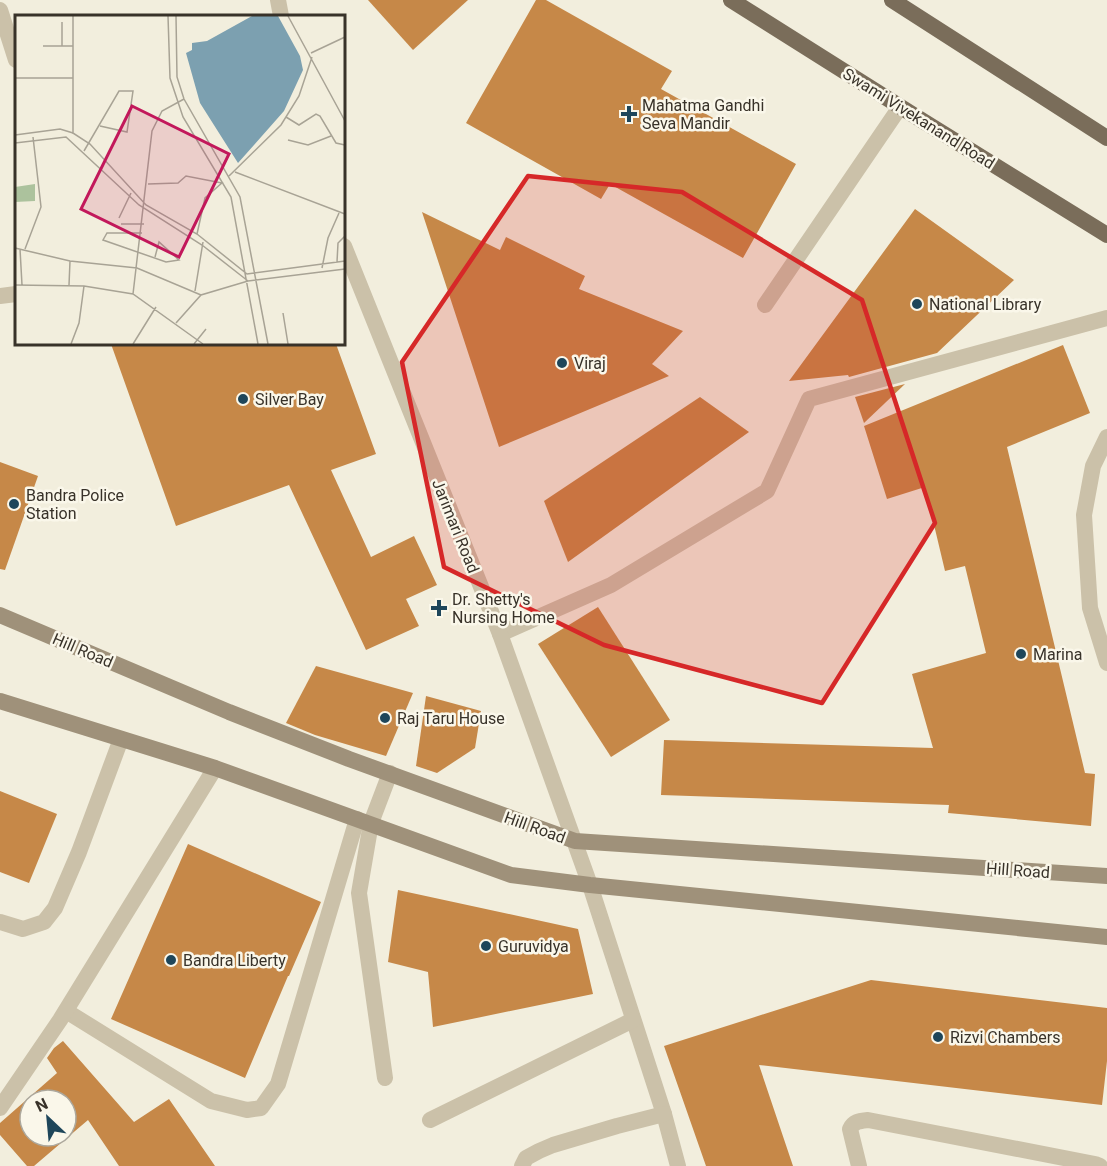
<svg xmlns="http://www.w3.org/2000/svg" width="1107" height="1166" viewBox="0 0 1107 1166" font-family="Roboto,sans-serif">
	<rect width="100%" height="100%" fill="#f2eedd"/>
	<g fill="#c68848" fill-rule="evenodd">
		<path d="M368 0H468L413 50Z"/>
		<path d="M536 0H546L672 71 661 89 796 164 743 258 610 184 601 199 466 123Z"/>
		<path d="M915 209 1014 280 937 353 849 377 848 375 789 381Z"/>
		<path d="M422 212 500 250 506 237 585 276 579 289 683 331 652 364 669 376 499 447Z"/>
		<path d="M111 344H336L376 454 331 470 371 557 414 536 437 585 406 599 419 626 366 650 289 485 176 526Z"/>
		<path d="M1063 345 1090 413 1007 447 1085 773 1095 774 1091 826 948 813 949 805 661 795 664 740 933 748 912 674 986 653 965 566 945 571 925 487 887 499 864 426Z"/>
		<path d="M905 384 864 423 855 397Z"/>
		<path d="M700 397 749 432 568 562 544 501Z"/>
		<path d="M0 462 38 476 5 570 0 569Z"/>
		<path d="M598 607 670 720 611 757 538 644Z"/>
		<path d="M316 666 413 693 386 756 315 735 286 723Z"/>
		<path d="M426 696 481 711 475 748 437 773 416 766Z"/>
		<path d="M0 791 57 814 29 883 0 872Z"/>
		<path d="M188 844 321 902 289 976H288L245 1078 111 1019Z"/>
		<path d="M398 890 578 929 593 994 433 1027 428 972 388 962Z"/>
		<path d="M871 980 1107 1008V1061L1102 1105 759 1065 793 1166H706L664 1046Z"/>
		<path d="M63 1041 134 1122 169 1099 215 1166H119L88 1120 34 1166H27L0 1135V1123L57 1073 47 1058 54 1048ZM30 1100H66V1136H30Z"/>
	</g>
	<g fill="none" stroke-linecap="round" stroke-linejoin="round">
		<g stroke="#cbc1a9" stroke-width="16">
			<path d="M765 305 900 107"/>
			<path d="M0 922 23 929 44 922 55 908 79 852 121 739"/>
			<path d="M66 1011 211 1101 247 1110 261 1108 278 1084 357 819"/>
			<path d="M0 1108 60 1020 215 768"/>
		</g>
		<g stroke="#cbc1a9" stroke-width="16">
			<path d="M0 10 16 60"/>
			<path d="M0 296 16 294"/>
			<path d="M1107 437 1093 466 1084 515 1090 608 1107 663"/>
			<path d="M500 634 611 585 767 491 809 399 1107 318"/>
			<path d="M590 885 664 1114 678 1166"/>
			<path d="M385 1078 359 893 371 823 390 773"/>
			<path d="M430 1120 633 1020"/>
			<path d="M522 1166 526 1158 539 1151 553 1145 617 1126 664 1114"/>
			<path d="M859 1166 850 1129C854 1121 860 1121 868 1120L1095 1164 1100 1166"/>
		</g>
		<g stroke="#cbc1a9" stroke-width="16">
			<path d="M278 0 281 16"/>
			<path d="M344 246 500 634 590 885"/>
		</g>
		<g stroke="#9f917a" stroke-width="16">
			<path d="M0 615 229 712 349 759 575 841 1107 876"/>
			<path d="M0 701 215 768 511 875 590 885 1107 937"/>
		</g>
		<g stroke="#7a6d5a" stroke-width="16">
			<path d="M731 0 923 121 1107 235"/>
			<path d="M892 0 1107 138"/>
		</g>
	</g>
	<path fill="#d62828" fill-opacity="0.2" stroke="#d62828" stroke-width="4.5" stroke-linejoin="round" d="M528 176 682 192 862 300 935 523 822 703 604 645 444 567 402 362Z"/>
	<g fill="#1e465a" stroke="#faf7ea" stroke-width="2">
		<path d="M626 105h6v6h6v6h-6v6h-6v-6h-6v-6h6z"/>
		<circle cx="917" cy="304" r="6"/>
		<circle cx="562" cy="363" r="6"/>
		<circle cx="243" cy="399" r="6"/>
		<circle cx="14" cy="504" r="6"/>
		<path d="M436 599h6v6h6v6h-6v6h-6v-6h-6v-6h6z"/>
		<circle cx="1021" cy="654" r="6"/>
		<circle cx="385" cy="718" r="6"/>
		<circle cx="486" cy="946" r="6"/>
		<circle cx="171" cy="960" r="6"/>
		<circle cx="938" cy="1037" r="6"/>
	</g>
	<g text-anchor="middle" stroke-width="5" stroke-linejoin="round" paint-order="stroke">
		<g font-size="16" fill="#383229" stroke="#faf7ea" text-anchor="start">
			<text x="642" y="111">Mahatma Gandhi<tspan x="642" dy="18">Seva Mandir</tspan></text>
			<text x="929" y="310">National Library</text>
			<text x="574" y="369">Viraj</text>
			<text x="255" y="405">Silver Bay</text>
			<text x="26" y="501">Bandra Police<tspan x="26" dy="18">Station</tspan></text>
			<text x="452" y="605">Dr. Shetty's<tspan x="452" dy="18">Nursing Home</tspan></text>
			<text x="1033" y="660">Marina</text>
			<text x="397" y="724">Raj Taru House</text>
			<text x="498" y="952">Guruvidya</text>
			<text x="183" y="966">Bandra Liberty</text>
			<text x="950" y="1043">Rizvi Chambers</text>
		</g>
		<g font-size="16" fill="#383229" stroke="#faf7ea">
			<text transform="translate(919 118) rotate(32)" y="6">Swami Vivekanand Road</text>
			<text transform="translate(456 526) rotate(68)" y="6">Jarimari Road</text>
			<text transform="translate(83 650) rotate(23)" y="6">Hill Road</text>
			<text transform="translate(535 827) rotate(20)" y="6">Hill Road</text>
			<text transform="translate(1018 870) rotate(4)" y="6">Hill Road</text>
		</g>
	</g>
	<g transform="translate(15 15)">
		<rect width="330" height="330" fill="#f2eedd"/>
		<path d="M20 169V186L0 187V172Z" fill="#acc29d"/>
		<path d="M237 1H263L285 41 288 55 269 96 223 148 185 88 171 38 177 35V28L192 26Z" fill="#7ca0b0"/>
		<path fill="none" stroke="#a8a395" stroke-width="1.5" d="M153 1 155 63 168 102 216 182 243 329M161 1 162 62 169 84 225 182 253 329M273 1 330 106M47 7V31M28 31H58M296 38 330 22M0 63H58M271 102 284 110 301 99 305 101 321 128 330 130M58 119V1M0 120 45 114 58 118 75 129 131 190 182 219 232 259 330 246M273 125 293 130 316 121M0 128 51 122 124 190 187 230 233 266M69 136 104 76H118L112 117 85 111M220 157 330 199M214 161 266 110 284 81 297 42M133 169 163 168 171 161 207 168M104 203 116 178M106 209H129M127 218H92L88 225 151 247 164 245 144 227 140 242M182 219 190 183 208 167M0 233 55 246 122 253 186 280M5 234 7 270M10 234 26 192 18 122M322 247 323 228 330 221M307 253 313 223 324 198M233 266 330 254M0 270 69 271 118 279 188 329M54 270 55 246M180 276 188 227M118 279 137 116 147 96 169 84M268 298 273 329M161 308 186 280 233 266M56 329 64 308 69 271M118 329 141 292M179 329 191 314"/>
		<path fill="#c2185b" fill-opacity="0.15" stroke="#c2185b" stroke-width="3" d="M117 91 214 139 164 242 66 194Z"/>
		<rect width="330" height="330" fill="none" stroke="#383229" stroke-width="3"/>
	</g>
	<g transform="translate(48 1118) rotate(334)"><circle r="28" fill="#faf7ea" stroke="#aca89d" stroke-width="1.5"/>
	<path d="M0-4.5L10 22L0 15L-10 22Z" fill="#1e465a"/>
	<text y="-9" font-size="16" font-weight="bold" text-anchor="middle" fill="#383229">N</text>
	</g>
</svg>
